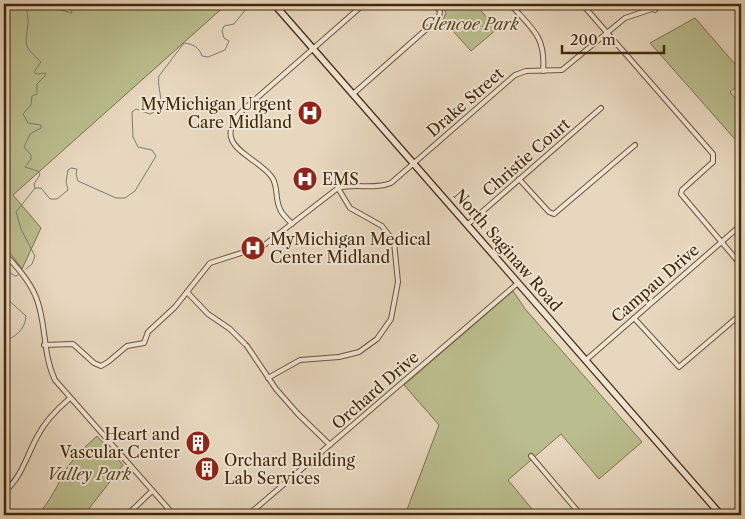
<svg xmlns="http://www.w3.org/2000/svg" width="745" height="519" viewBox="0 0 745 519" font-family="'Libre Caslon Text',serif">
	<rect width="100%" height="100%" fill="#e7d7be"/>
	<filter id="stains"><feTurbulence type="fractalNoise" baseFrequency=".004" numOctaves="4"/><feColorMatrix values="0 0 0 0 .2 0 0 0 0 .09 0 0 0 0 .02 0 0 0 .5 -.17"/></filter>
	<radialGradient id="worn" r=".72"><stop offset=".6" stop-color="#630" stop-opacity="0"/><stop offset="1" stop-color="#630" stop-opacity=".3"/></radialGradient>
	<g fill="#babd8e" stroke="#7e724c">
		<path d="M4 4H52L53 8 72 13 68 4H173L178 10 187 4H227L13 195 41 228 22 269 4 245C11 228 11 213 4 195Z"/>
		<path d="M447 4H475L497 29 471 51 443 20 446 13 443 7Z"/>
		<path d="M695 18 741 71V83L730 92 741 105V146L650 43Z"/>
		<path d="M513 291 526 310 642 442 599 479 561 434 508 480 537 515H405L439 425 404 385Z"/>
		<path d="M97 436 123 465 84 515H37C51 501 57 485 67 468 76 455 86 446 97 436Z"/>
	</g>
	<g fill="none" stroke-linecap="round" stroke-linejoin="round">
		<g stroke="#777e74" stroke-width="1">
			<path d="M26 4C26 10 29 18 28 24 25 47 24 46 41 62L34 72 36 74 45 73 46 75 37 84V94L32 96 31 105 23 114 28 123 41 125V128L30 134 24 147 31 155V159L25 167 38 171 40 175 34 184 35 188"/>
			<path d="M4 269 15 276 18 275"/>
			<path d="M26 269 32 264 35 256 21 229 16 212 35 188H41L50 199H57L68 190 66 182 68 170 71 168 77 169 76 174 78 181 116 198H125L135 191 156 156 152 150 138 147 133 137 132 112 136 109 150 114C169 106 156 90 159 76L184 43C193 44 199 47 202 56L208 57 225 50 229 41 224 38 222 31 224 26 234 24 250 4"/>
			<path d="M4 296 26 316C25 331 15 336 4 342"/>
		</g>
		<defs>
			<g id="minor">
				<path d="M510 4C532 29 546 36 543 71"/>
				<path d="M582 4 713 154V162L682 190 681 194 741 265"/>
				<path d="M649 4 655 10"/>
				<path d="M353 94 439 18 440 11 434 4"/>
				<path d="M519 179 549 212 554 214 635 145"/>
				<path d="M292 224C288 219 282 215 280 209 275 199 278 188 273 179 261 157 207 147 242 111L364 4"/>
				<path d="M467 225 601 108"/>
				<path d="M4 253C16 266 29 280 36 297 47 324 42 353 55 380L174 515"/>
				<path d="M187 292 208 314 230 329 245 344"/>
				<path d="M634 318 679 367 741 314"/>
				<path d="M44 345 73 344 94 363 101 366 108 362 127 346 144 343 148 332 175 307 210 263 263 246 338 188C356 183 374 190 391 183L515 75 526 71 562 70 625 18 667 4"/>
				<path d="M247 346 276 389 298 414 330 445"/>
				<path d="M586 360 741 225"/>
				<path d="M268 378 300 360 339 357 359 352 377 339 391 319 398 282 394 242 382 226 350 208 338 188"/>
				<path d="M531 456 581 515"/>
				<path d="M4 492C22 477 26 457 37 437 45 421 56 410 69 399"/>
				<path d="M127 515 152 491"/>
				<path d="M248 515 518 283"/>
			</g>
			<path id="secondary" d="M274 4 721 515"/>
		</defs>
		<use href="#minor" stroke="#6c5437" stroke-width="6"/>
		<use href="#secondary" stroke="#43280a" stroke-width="8"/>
		<use href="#minor" stroke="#efe5d5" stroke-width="4"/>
		<use href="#secondary" stroke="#efe5d5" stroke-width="5.5"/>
	</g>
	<defs>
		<symbol id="hospital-disc" viewBox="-11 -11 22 22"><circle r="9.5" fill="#8f2418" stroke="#efe5d5"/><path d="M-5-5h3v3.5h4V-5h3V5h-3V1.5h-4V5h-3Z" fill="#fff"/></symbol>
		<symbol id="building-disc" viewBox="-11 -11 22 22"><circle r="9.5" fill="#8f2418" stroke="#efe5d5"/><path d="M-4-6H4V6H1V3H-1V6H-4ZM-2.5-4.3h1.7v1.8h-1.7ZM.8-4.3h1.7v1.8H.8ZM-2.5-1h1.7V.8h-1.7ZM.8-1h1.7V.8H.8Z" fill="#fff"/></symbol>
	</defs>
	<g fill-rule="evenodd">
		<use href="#hospital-disc" x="296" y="99" width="28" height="28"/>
		<use href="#hospital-disc" x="291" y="165" width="28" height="28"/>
		<use href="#hospital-disc" x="239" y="234" width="28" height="28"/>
		<use href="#building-disc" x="184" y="429" width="28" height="28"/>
		<use href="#building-disc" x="193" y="455" width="28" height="28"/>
	</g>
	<g text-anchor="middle" stroke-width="4" stroke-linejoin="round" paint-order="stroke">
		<g font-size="16" font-style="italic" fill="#5b4624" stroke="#efe5d5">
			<text x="470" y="30">Glencoe Park</text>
			<text x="89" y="480">Valley Park</text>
		</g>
		<g font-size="16" fill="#43280a" stroke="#efe5d5">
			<text transform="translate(465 102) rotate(-41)" y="6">Drake Street</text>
			<text transform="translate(526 157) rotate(-41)" y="6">Christie Court</text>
			<text transform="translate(508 250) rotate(49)" y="6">North Saginaw Road</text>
			<text transform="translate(655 283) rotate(-41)" y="6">Campau Drive</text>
			<text transform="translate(375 390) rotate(-41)" y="6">Orchard Drive</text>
		</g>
		<g font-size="16" fill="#43280a" stroke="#efe5d5" text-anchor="start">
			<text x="292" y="110" text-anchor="end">MyMichigan Urgent<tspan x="292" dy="18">Care Midland</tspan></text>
			<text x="322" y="185">EMS</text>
			<text x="270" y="245">MyMichigan Medical<tspan x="270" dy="18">Center Midland</tspan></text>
			<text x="180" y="440" text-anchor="end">Heart and<tspan x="180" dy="18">Vascular Center</tspan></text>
			<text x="224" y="466">Orchard Building<tspan x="224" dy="18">Lab Services</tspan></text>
		</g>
	</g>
	<rect width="745" height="519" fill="none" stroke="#e7d7be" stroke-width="20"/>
	<rect x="5" y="5" width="735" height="509" fill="none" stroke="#43280a" stroke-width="2.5"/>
	<rect x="10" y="10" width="725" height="499" fill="none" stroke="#43280a"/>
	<path d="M562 45v8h102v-8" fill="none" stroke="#43280a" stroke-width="2.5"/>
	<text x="570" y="45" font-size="15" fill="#43280a" stroke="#efe5d5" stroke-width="4" paint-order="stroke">200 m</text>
	<rect width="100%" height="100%" filter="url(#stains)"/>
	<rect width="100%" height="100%" fill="url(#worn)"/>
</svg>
